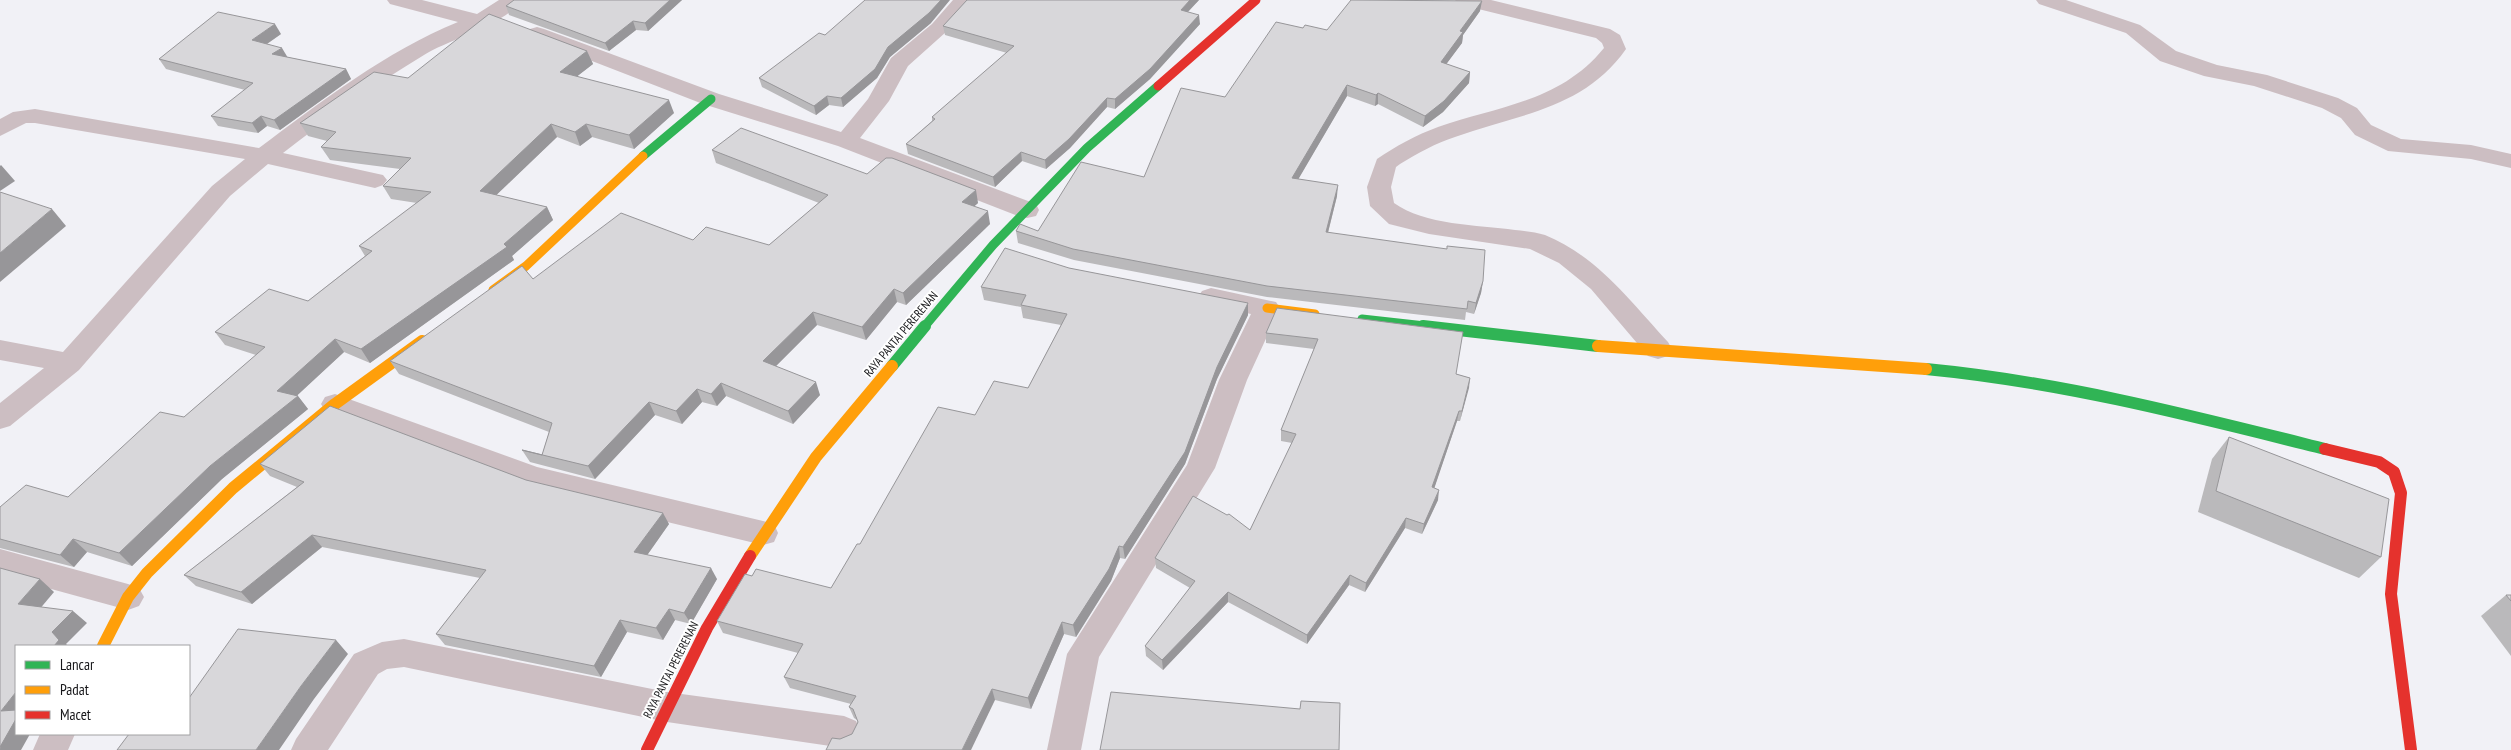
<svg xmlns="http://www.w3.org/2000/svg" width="2511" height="750" viewBox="0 0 2511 750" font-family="'PT Sans Narrow',sans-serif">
	<rect width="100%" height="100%" fill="#f1f1f6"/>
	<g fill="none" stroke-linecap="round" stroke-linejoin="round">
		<g fill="#ccbec2" fill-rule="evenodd">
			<path d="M387 0H422L477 14 499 0H522C506 24 450 39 424 55 374 85 328 118 283 153L383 175 387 180 383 185 375 188 268 164 230 196 79 370 10 426 0 429V403L44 368 0 360V340L63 352 212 186 245 159 35 123H26L0 136V119L13 112 35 109 259 148C322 101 385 52 458 22L390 4Z"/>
			<path d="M953 0H974L946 32 908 66 889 101 860 138 1036 204 1039 210 1036 216 1027 218 1018 216 838 146 703 104 530 37 526 33 530 29 537 27 544 29 719 94 841 132 868 99 891 58 932 24Z"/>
			<path d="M1455 0H1491L1610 29 1620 35 1626 49C1584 109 1519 114 1455 137 1436 143 1418 153 1400 164L1396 167 1391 187 1394 203C1424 225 1478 225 1515 230 1525 231 1536 232 1545 235 1597 256 1631 302 1668 342L1672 349 1668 356 1658 359 1648 356 1591 289 1559 263 1530 249 1429 234 1389 224 1370 206 1367 187 1377 159C1396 146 1416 135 1438 127 1499 106 1560 102 1604 48L1602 43 1596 38 1458 4Z"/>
			<path d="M2036 0H2066L2140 25 2176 51 2217 65 2267 75 2338 98 2357 108 2371 125 2401 139 2471 145 2511 154V168L2471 159 2388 151 2355 135 2341 118 2322 108 2254 86 2204 76 2160 61 2126 33 2039 4Z"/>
			<path d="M1211 288 1276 302 1280 308 1247 380 1215 468 1099 657 1081 750H1047L1067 654 1187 465 1219 380 1251 314 1202 303 1198 297 1202 291Z"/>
			<path d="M335 394 537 467 763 521 774 524 778 533 774 542 763 545 534 490 325 411 321 404 325 397Z"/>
			<path d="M0 549 128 584 139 588 144 597 139 606 128 610 0 575Z"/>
			<path d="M404 639 667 692 844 716 856 721 861 732 856 743 844 748 667 722 404 667 387 669 378 674 328 750H291L296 739 354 654 382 642Z"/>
			<path d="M40 734H75L68 750H33Z"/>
		</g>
		<g stroke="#30b455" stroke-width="9">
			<path d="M643 156 711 99"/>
			<path d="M1362 319 1434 327"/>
			<path d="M924 327 993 245 1087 148 1158 86"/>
		</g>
		<g stroke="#30b455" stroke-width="12">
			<path d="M1423 326 1598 346"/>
			<path d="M892 366 925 326"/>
			<path d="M1926 369C2062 382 2193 416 2325 449"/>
		</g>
		<g stroke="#ff9f0a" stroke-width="9">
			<path d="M493 290 526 266 643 156"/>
			<path d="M1267 308 1315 314"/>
		</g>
		<g stroke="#ff9f0a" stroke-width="12">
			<path d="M1598 346 1926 369"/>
			<path d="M750 556 816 457 892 366"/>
			<path d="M103 646 128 597 147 573 233 488 335 404 422 341"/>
		</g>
		<path stroke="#e5322d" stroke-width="9" d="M1158 86 1256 0"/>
		<g stroke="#e5322d" stroke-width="12">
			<path d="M2325 449 2379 462 2394 472 2401 493 2391 594 2411 750"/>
			<path d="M647 750 707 628 750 556"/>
		</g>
	</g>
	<g fill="#bab9bb">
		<path d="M514 0H682L648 31 636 30 609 51 509 15 506 6Z"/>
		<path d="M967 0H1199L1188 12 1200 24 1150 79 1115 109 1107 107 1070 148 1046 169 1022 161 995 187 908 154 906 144 932 121V117L1007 53 945 35 943 26Z"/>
		<path d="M1480 11 1463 35 1462 43 1446 64 1470 72 1469 83 1443 112 1423 127 1378 104 1375 106 1347 96 1298 179 1337 196 1328 233 1483 281 1481 293 1474 314 1466 312 1465 320 1267 297 1074 260 1018 243 1016 231H1038L1144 177 1225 97 1303 28 1327 30Z"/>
		<path d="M931 23 890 57 877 78 843 107 829 105 816 115 762 87 759 78 825 35Z"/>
		<path d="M281 34 267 44 287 57 346 69 351 79 280 130 267 126 258 133 218 126 211 116 245 90 166 69 159 59Z"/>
		<path d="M587 51 593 64 577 76 674 113 634 149 592 137 580 146 557 137 496 195 547 207 553 220 512 256 514 260 370 363 344 352 297 395 308 409 222 479 132 566 87 552 74 567 0 548V507L68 497 184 417 256 355 225 345 215 332 308 301 365 256 359 246 417 203 391 199 383 186 400 169 330 160 321 147 327 141 308 136 300 123 408 78Z"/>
		<path d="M712 150 867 174 978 203 974 206 990 224 906 305 897 302 866 340 817 325 776 366 820 395 793 424 726 396 717 406 702 402 682 424 655 415 595 479 530 462 522 450 542 455 549 432 399 374 390 361 533 279 693 240 769 245 819 203 716 163Z"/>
		<path d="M1069 268 1248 315 1217 379 1185 464 1125 559 1120 558 1111 581 1076 637 1064 634 1031 709 995 700 840 739 852 734 858 722 857 720 854 718 849 707 851 704 790 688 784 677 798 653 723 633 717 621 831 588 860 544 975 415 1028 388 1061 325 1023 318 1021 307 984 300 981 287Z"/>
		<path d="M1277 308 1456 374 1470 378 1460 421H1457L1434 488 1438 500 1422 534 1405 528 1365 592 1349 585 1307 644 1228 602 1163 670 1146 656 1145 646 1190 588 1156 568 1155 558 1250 530 1292 443 1281 441V430L1314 349 1266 343V333Z"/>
		<path d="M2229 437 2381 557 2359 578 2198 512 2212 459Z"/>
		<path d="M260 464 526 480 669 524 647 555 717 579 691 624 675 620 663 640 627 632 601 677 445 645 436 634 480 578 322 547 252 604 196 586 184 575 297 487 270 476Z"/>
		<path d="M2506 595H2511V656L2481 616Z"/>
	</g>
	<g fill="#979699">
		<path d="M670 0H682L648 31 645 23Z"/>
		<path d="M941 0H950L931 23 890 57 877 78 843 107 841 98 888 47Z"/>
		<path d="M1190 0H1199L1181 19V10Z"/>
		<path d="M1482 1 1480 11 1463 35 1462 43 1439 74 1441 62 1460 31Z"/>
		<path d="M1199 15 1200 24 1150 79 1115 109V99Z"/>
		<path d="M633 21 636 30 609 51 605 43Z"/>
		<path d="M275 24 281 34 258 50 252 40Z"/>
		<path d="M282 48 288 58 272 54Z"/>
		<path d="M587 51 593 64 566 85 560 72Z"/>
		<path d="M346 69 351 79 280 130 274 120Z"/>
		<path d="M1470 72 1469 83 1443 112 1423 127 1425 116Z"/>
		<path d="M1347 85V96L1292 190V178Z"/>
		<path d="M1378 93V104L1375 106 1376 95Z"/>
		<path d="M827 96 829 105 816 115 814 106Z"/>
		<path d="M1107 98V107L1070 148 1046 169 1045 160Z"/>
		<path d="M669 100 674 113 634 149 629 135Z"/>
		<path d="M261 116 267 126 258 133 252 123Z"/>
		<path d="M551 124 557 137 487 204 480 191Z"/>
		<path d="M586 124 592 137 580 146 575 132Z"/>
		<path d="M1021 152 1022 161 995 187 993 177Z"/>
		<path d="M1 165 15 181 0 191V166Z"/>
		<path d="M1338 185 1337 196 1325 244 1326 232Z"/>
		<path d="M976 190 978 203 965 215 962 202Z"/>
		<path d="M547 207 553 220 512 256 514 260 370 363 361 349 504 244Z"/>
		<path d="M52 209 66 226 0 282V253Z"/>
		<path d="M988 211 990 224 906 305 903 293Z"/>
		<path d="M1483 281 1481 293 1474 314 1476 303Z"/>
		<path d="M894 289 897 302 866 340 862 327Z"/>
		<path d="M1248 303V315L1217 379 1185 464 1125 559 1123 547 1217 367Z"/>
		<path d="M813 312 817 325 768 374 763 361Z"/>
		<path d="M335 339 344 352 288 404 277 391Z"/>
		<path d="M1470 378 1469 388 1460 421 1462 411Z"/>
		<path d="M816 382 820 395 793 424 788 411Z"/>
		<path d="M721 383 726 396 717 406 711 394Z"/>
		<path d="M697 389 702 402 682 424 676 411Z"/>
		<path d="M298 396 308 409 222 479 132 566 119 553 210 466Z"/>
		<path d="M649 402 655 415 595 479 588 466Z"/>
		<path d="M1459 411 1457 421 1431 498 1432 487Z"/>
		<path d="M1439 490 1438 500 1422 534 1424 524Z"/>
		<path d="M663 513 669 524 641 564 634 552Z"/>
		<path d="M1406 518 1405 528 1365 592 1366 583Z"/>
		<path d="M312 535 322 547 252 604 241 592Z"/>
		<path d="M73 539 87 552 74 567 60 555Z"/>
		<path d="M1119 546 1120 558 1111 581 1076 637 1073 625Z"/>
		<path d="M711 568 717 579 691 624 684 613Z"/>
		<path d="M1350 575 1349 585 1307 644V635Z"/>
		<path d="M40 579 54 592 33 617 18 604Z"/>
		<path d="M1228 592V602L1163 670 1162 660Z"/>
		<path d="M669 609 675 620 663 640 656 628Z"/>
		<path d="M73 611 87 623 66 644 68 646H54L52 632Z"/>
		<path d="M620 620 627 632 601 677 594 666Z"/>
		<path d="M1062 622 1064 634 1031 709 1028 698Z"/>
		<path d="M336 640 348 654 314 699 279 750H256L301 686Z"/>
		<path d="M992 689 995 700 971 750H962Z"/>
		<path d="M16 692V734H30L21 750H0L1 711Z"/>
	</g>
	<g fill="#d8d7da" stroke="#979699">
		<path d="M514 0H670L645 23 633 21 605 43 506 6Z"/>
		<path d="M865 0H941L929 13 888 47 875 69 841 98 827 96 814 106 759 78 819 33 825 35Z"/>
		<path d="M967 0H1190L1181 10 1199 15 1150 69 1115 99 1107 98 1069 139 1045 160 1021 152 993 177 906 144 935 119 932 117 1014 46 943 26Z"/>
		<path d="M1351 0 1482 1 1460 31 1463 32 1441 62 1470 72 1444 101 1425 116 1378 93 1376 95 1347 85 1292 178 1338 185 1326 232 1447 249V246L1485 250 1483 281 1476 303 1468 301 1467 309 1267 286 1073 249 1016 231 1020 224 1038 231 1081 162 1144 177 1181 88 1225 97 1276 22 1303 28 1305 25 1327 30Z"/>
		<path d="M218 12 275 24 252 40 282 48 272 54 346 69 274 120 261 116 252 123 211 116 253 83 159 59Z"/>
		<path d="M489 14 587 51 560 72 669 100 629 135 586 124 575 132 551 124 480 191 547 207 504 244 507 247 361 349 335 339 277 391 298 396 210 466 119 553 73 539 60 555 0 539V507L26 485 68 497 160 412 184 417 265 347 215 332 269 289 308 301 372 251 359 246 431 192 383 186 411 158 321 147 336 132 300 123 374 72 408 78Z"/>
		<path d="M741 128 867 174 886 158H892L976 190 962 202 988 211 903 293 894 289 862 327 813 312 763 361 816 382 788 411 721 383 711 394 697 389 676 411 649 402 588 466 522 450 542 455 552 423 390 361 522 266 533 279 621 213 693 240 706 227 769 245 828 195 712 150Z"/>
		<path d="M0 192 52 209 0 253Z"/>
		<path d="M1005 248 1069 268 1248 303 1217 367 1185 452 1123 547 1119 546 1109 569 1073 625 1062 622 1028 698 992 689 962 750H826L832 738 840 739 852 734 858 722 853 709 849 707 856 696 784 677 803 644 717 621 745 574 752 576 756 569 831 588 857 544H860L938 407 975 415 994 381 1028 388 1067 314 1021 305 1026 295 981 287Z"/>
		<path d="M1277 308 1463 332 1456 374 1470 378 1462 411H1459L1432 487 1439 490 1424 524 1406 518 1366 583 1350 575 1307 635 1228 592 1162 660 1145 646 1195 581 1155 558 1193 496 1227 515 1229 514 1250 530 1296 434 1281 430 1318 339 1266 333Z"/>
		<path d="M330 406 526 480 663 513 634 552 711 568 684 613 669 609 656 628 620 620 594 666 436 634 486 570 312 535 241 592 184 575 304 482 260 464Z"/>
		<path d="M2229 437 2389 499 2381 557 2216 491Z"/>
		<path d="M0 568 40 579 18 604 73 611 52 632 59 640 54 646H16V692L1 711 16 710V719L0 747Z"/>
		<path d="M2506 595H2511V601Z"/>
		<path d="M238 629 336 640 301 686 256 750H117L129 734H189V698Z"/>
		<path d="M1111 692 1300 709 1301 701 1340 703 1339 750H1100Z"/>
	</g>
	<g text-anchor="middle" stroke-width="4" stroke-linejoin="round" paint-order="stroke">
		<g font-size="12" fill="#161619" stroke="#fff">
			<text transform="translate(901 334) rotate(-50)" y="4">RAYA PANTAI PERERENAN</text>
			<text transform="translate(671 670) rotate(-63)" y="4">RAYA PANTAI PERERENAN</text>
		</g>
	</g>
	<rect x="15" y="645" width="175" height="90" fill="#ffffff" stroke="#a2a2a3"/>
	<rect x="25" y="661" width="25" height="8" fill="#30b455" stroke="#a2a2a3"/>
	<text x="60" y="670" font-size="15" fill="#161619">Lancar</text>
	<rect x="25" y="686" width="25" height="8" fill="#ff9f0a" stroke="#a2a2a3"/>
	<text x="60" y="695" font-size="15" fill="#161619">Padat</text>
	<rect x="25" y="711" width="25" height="8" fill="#e5322d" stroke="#a2a2a3"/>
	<text x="60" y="720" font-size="15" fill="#161619">Macet</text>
</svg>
